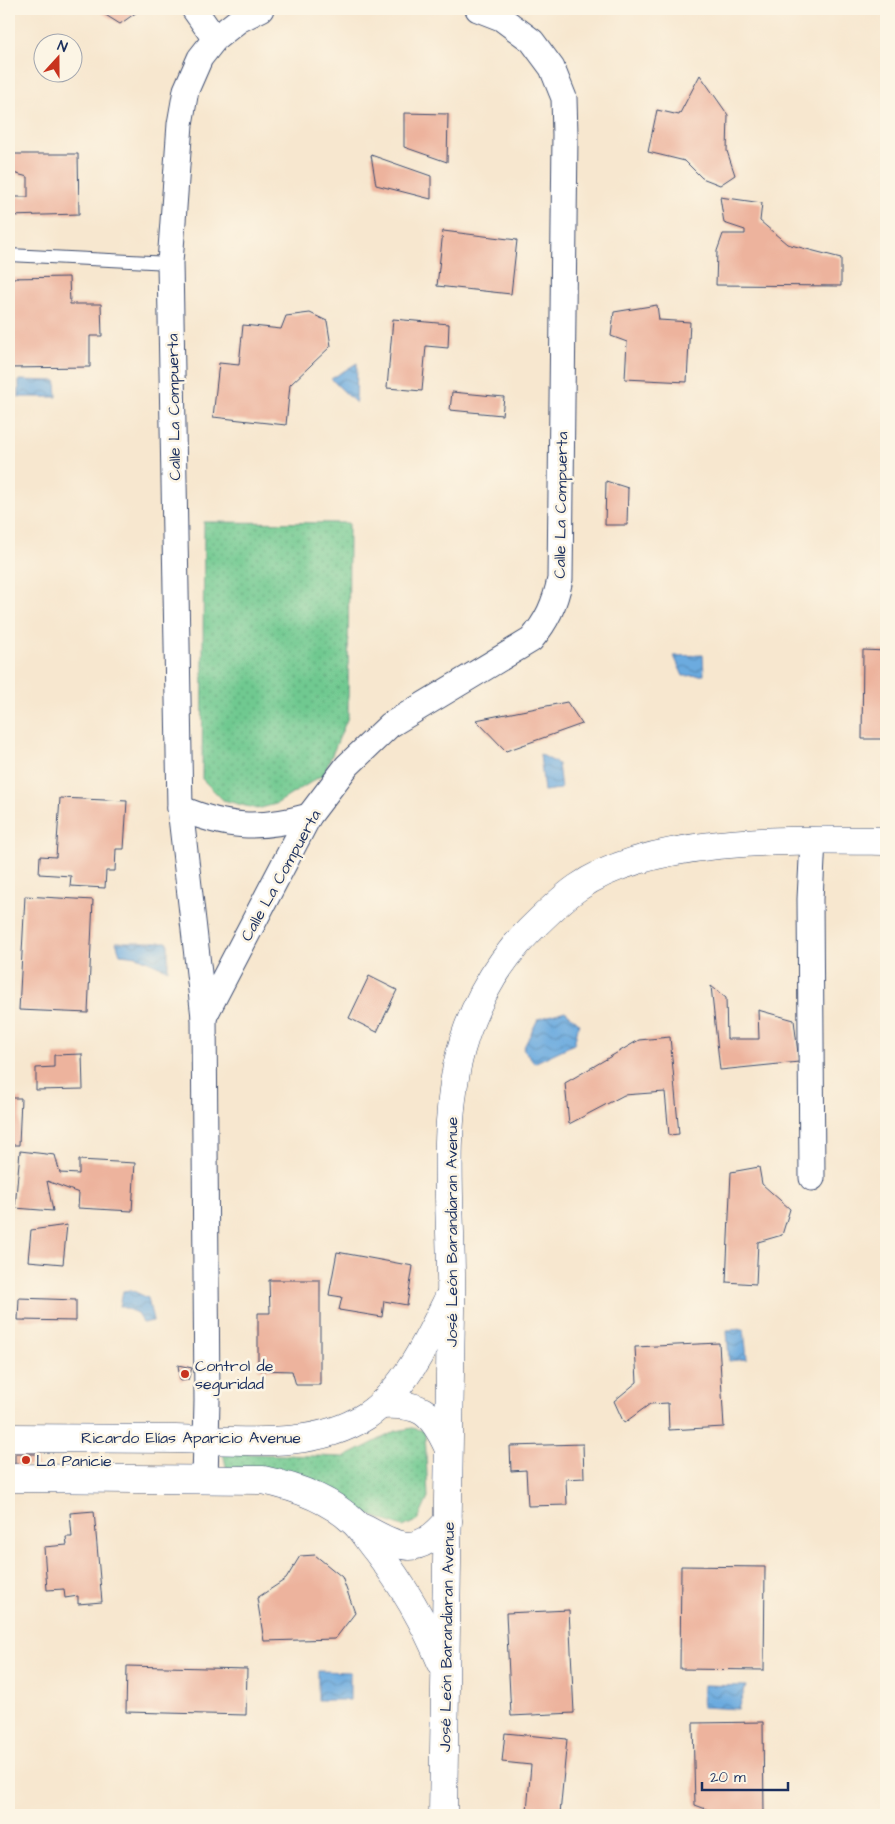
<svg xmlns="http://www.w3.org/2000/svg" width="895" height="1824" viewBox="0 0 895 1824" font-family="'Architects Daughter',sans-serif">
	<defs>
		<pattern id="grass-dots" width="8" height="8" patternUnits="userSpaceOnUse" patternTransform="scale(1.25)"><rect width="8" height="8" fill="#70c990"/><path d="M2 2h.1M6 6h.1" fill="none" stroke="#5ba479" stroke-width="1.8" stroke-linecap="round"/></pattern>
		<pattern id="water-waves" width="16" height="10" patternUnits="userSpaceOnUse" patternTransform="scale(1.25)"><rect width="16" height="10" fill="#6cabdf"/><path d="M0 5q4-4 8 0t8 0" fill="none" stroke="#588cb8"/></pattern>
	</defs>
	<rect width="100%" height="100%" fill="#fcf5e5"/>
	<filter id="ink" filterUnits="userSpaceOnUse"><feTurbulence type="fractalNoise" baseFrequency=".02" numOctaves="2"/><feDisplacementMap in="SourceGraphic" scale="10" xChannelSelector="R" yChannelSelector="G"/><feConvolveMatrix kernelMatrix="1 2 1 2 8 2 1 2 1" color-interpolation-filters="sRGB"/></filter>
	<filter id="wash" filterUnits="userSpaceOnUse"><feTurbulence type="fractalNoise" baseFrequency=".0096" numOctaves="4" result="noise"/><feDisplacementMap in="SourceGraphic" scale="20" xChannelSelector="R" yChannelSelector="G"/><feGaussianBlur stdDeviation="1.12" result="paint"/><feColorMatrix in="noise" values="0 0 0 0 0 0 0 0 0 0 0 0 0 0 0 0 0 1.4 0 .05"/><feComposite in="paint" operator="in"/></filter>
	<g filter="url(#wash)">
		<rect width="100%" height="100%" fill="#f7e7cf"/>
		<g fill="url(#grass-dots)" stroke="#467c77">
			<path d="M204 522 349 523 348 717 324 774 276 804 257 809 223 800 202 779Z"/>
			<path d="M412 1428 425 1431 428 1498 418 1520 403 1527 369 1515 338 1498 319 1483 227 1470 223 1453 345 1457 396 1431Z"/>
		</g>
		<g fill="url(#water-waves)" stroke="#446d9e">
			<path d="M357 363 356 403 331 379Z"/>
			<path d="M19 380 56 381 57 397H19Z"/>
			<path d="M703 655 704 675 683 676 674 656Z"/>
			<path d="M540 754 558 764 561 789 544 791Z"/>
			<path d="M116 942H168V970L137 956 120 954Z"/>
			<path d="M565 1011 579 1023 574 1044 534 1063 523 1049 538 1019Z"/>
			<path d="M131 1290 148 1298 153 1321 143 1323 137 1313 120 1306 123 1291Z"/>
			<path d="M744 1329 747 1359 729 1361 727 1330Z"/>
			<path d="M318 1671 350 1672V1700H318Z"/>
			<path d="M703 1685 746 1686 738 1709 702 1707Z"/>
		</g>
		<g id="blocks">
			<g fill="#edb39d">
				<path d="M96 9H133L137 12 120 24Z"/>
				<path d="M700 75 728 115 727 151 735 175 720 185 702 178 685 161 648 152 657 110 679 115Z"/>
				<path d="M404 113 448 114 447 162 404 147Z"/>
				<path d="M9 154H78L79 214 9 216V197H28V177L9 172Z"/>
				<path d="M371 155 431 176V199L376 185Z"/>
				<path d="M720 197 762 203 760 221 787 244 841 258V286L716 285 717 251 723 234H745V230L724 223Z"/>
				<path d="M443 231 517 240 511 294 437 286Z"/>
				<path d="M69 277 70 304H101L102 336H90V367L9 368V278Z"/>
				<path d="M657 305 659 320 690 322 687 382 625 379 627 342 611 336 614 312Z"/>
				<path d="M310 313 327 321 331 346 290 385 286 425 213 417 219 363 239 365 243 325 281 329 286 316Z"/>
				<path d="M393 319 449 324 448 348 426 346 422 391 387 388Z"/>
				<path d="M452 392 504 397 502 415 450 410Z"/>
				<path d="M606 481 628 488 627 525H605Z"/>
				<path d="M863 650 886 651V739H862Z"/>
				<path d="M567 702 582 724 506 751 476 720Z"/>
				<path d="M60 798 127 801 124 849H116L115 871H106L105 888 70 886 71 876 39 874 40 856 56 857Z"/>
				<path d="M25 896 93 900 88 1013 19 1010Z"/>
				<path d="M369 976 397 990 377 1032 349 1018Z"/>
				<path d="M711 986 726 998 727 1039H759L758 1010 794 1020 799 1062 720 1070Z"/>
				<path d="M670 1037 679 1134 669 1135 665 1092 624 1095 569 1124 565 1083 639 1040Z"/>
				<path d="M82 1054 83 1089 36 1090V1068L54 1067V1055Z"/>
				<path d="M9 1098H21L19 1145H9Z"/>
				<path d="M20 1151 55 1155 60 1173 79 1174V1160L135 1163 132 1211 78 1208 79 1193 47 1181 53 1211 15 1208Z"/>
				<path d="M759 1167 762 1184 790 1209 782 1235 758 1242 756 1284 726 1282 731 1172Z"/>
				<path d="M67 1225 63 1264 28 1261 31 1230Z"/>
				<path d="M337 1252 413 1266 407 1305 384 1301 382 1317 339 1310 342 1297 329 1295Z"/>
				<path d="M269 1280H320V1385H296L292 1371 258 1370V1313H270Z"/>
				<path d="M19 1298 76 1300V1321L18 1320Z"/>
				<path d="M719 1343 724 1427 669 1430 668 1403 650 1404 624 1423 614 1401 637 1382 635 1347Z"/>
				<path d="M178 1365 192 1368 188 1380 180 1381Z"/>
				<path d="M583 1444 584 1478 566 1479 567 1505 528 1506 526 1470 511 1471 510 1446Z"/>
				<rect x="15" y="1454" width="22" height="12"/>
				<path d="M94 1511 102 1602 78 1604V1596L65 1598 64 1589 47 1590 44 1547 67 1545 66 1537H72L70 1513Z"/>
				<path d="M315 1555 342 1577 355 1613 335 1639 264 1641 257 1598 286 1579 300 1556Z"/>
				<path d="M681 1566 765 1567 764 1670 680 1669Z"/>
				<path d="M569 1610 574 1713 511 1716 506 1613Z"/>
				<path d="M127 1666 247 1669 246 1715 126 1712Z"/>
				<path d="M763 1722 764 1815H722L695 1805 693 1723Z"/>
				<path d="M505 1733 567 1739 560 1814 527 1811 531 1765 502 1762Z"/>
			</g>
		</g>
	</g>
	<g filter="url(#ink)">
		<use href="#blocks" fill-opacity="0" stroke="#3c4b6f" stroke-width="1"/>
		<g fill="none" stroke-linecap="round" stroke-linejoin="round">
			<defs>
				<path id="lane" d="M9 255 170 263"/>
				<g id="street">
					<path d="M194 9 215 39"/>
					<path d="M180 808C227 828 259 830 309 816"/>
					<path d="M204 1017 309 816 347 766 390 725 531 640C547 621 555 604 560 579L565 135 564 98 552 68 532 41 501 18 478 9"/>
					<path d="M812 1178 810 899 813 840"/>
					<path d="M205 1480 207 1401 204 1017 180 808 170 263 180 124 186 90 200 58 215 39 239 20 261 9"/>
				</g>
				<g id="secondary">
					<path d="M380 1405C420 1403 431 1410 448 1447"/>
					<path d="M9 1438C65 1438 120 1439 176 1439 237 1440 312 1451 366 1416 405 1390 428 1340 448 1299"/>
					<path d="M9 1478 263 1480C296 1487 330 1499 355 1523 363 1531 369 1542 376 1550 403 1585 424 1621 441 1662"/>
					<path d="M363 1528C400 1548 417 1558 448 1521"/>
					<path d="M443 1815C446 1647 448 1479 451 1311 453 1229 441 1146 457 1066 468 1015 493 967 529 931 544 916 560 900 577 888 652 835 798 840 886 841"/>
				</g>
			</defs>
			<use href="#lane" stroke="#3c4b6f" stroke-width="14"/>
			<use href="#street" stroke="#3c4b6f" stroke-width="27"/>
			<use href="#secondary" stroke="#3c4b6f" stroke-width="29"/>
			<use href="#lane" stroke="#fff" stroke-width="12"/>
			<use href="#street" stroke="#fff" stroke-width="25"/>
			<use href="#secondary" stroke="#fff" stroke-width="28"/>
		</g>
	</g>
	<g fill="#c8321e" stroke="#fcf5e5" stroke-width="2">
		<circle cx="185" cy="1374" r="5"/>
		<circle cx="26" cy="1460" r="5"/>
	</g>
	<g text-anchor="middle" stroke-width="5" stroke-linejoin="round" paint-order="stroke">
		<g font-size="16" fill="#1b2f5e" stroke="#fcf5e5">
			<text transform="translate(173 407) rotate(-91)" y="6">Calle La Compuerta</text>
			<text transform="translate(560 505) rotate(-89)" y="6">Calle La Compuerta</text>
			<text transform="translate(280 875) rotate(-61)" y="6">Calle La Compuerta</text>
			<text transform="translate(451 1232) rotate(-90)" y="6">José León Barandiaran Avenue</text>
			<text x="191" y="1443">Ricardo Elías Aparicio Avenue</text>
			<text transform="translate(446 1637) rotate(-89)" y="6">José León Barandiaran Avenue</text>
		</g>
		<g font-size="16" fill="#1b2f5e" stroke="#fcf5e5" text-anchor="start">
			<text x="195" y="1371">Control de<tspan x="195" dy="18">seguridad</tspan></text>
			<text x="36" y="1466">La Panicie</text>
		</g>
	</g>
	<rect width="895" height="1824" fill="none" stroke="#fcf5e5" stroke-width="30"/>
	<g transform="translate(58 58) rotate(21)"><circle r="24" fill="#fcf5e5" stroke="#a2a6af"/>
	<path d="M0-4L9 19L0 12L-9 19Z" fill="#c8321e"/>
	<text y="-8" font-size="14" font-weight="bold" text-anchor="middle" fill="#1b2f5e">N</text>
	</g>
	<path d="M702 1782v8h86v-8" fill="none" stroke="#1b2f5e" stroke-width="2.5"/>
	<text x="710" y="1782" font-size="15" fill="#1b2f5e" stroke="#fcf5e5" stroke-width="4" paint-order="stroke">20 m</text>
</svg>
